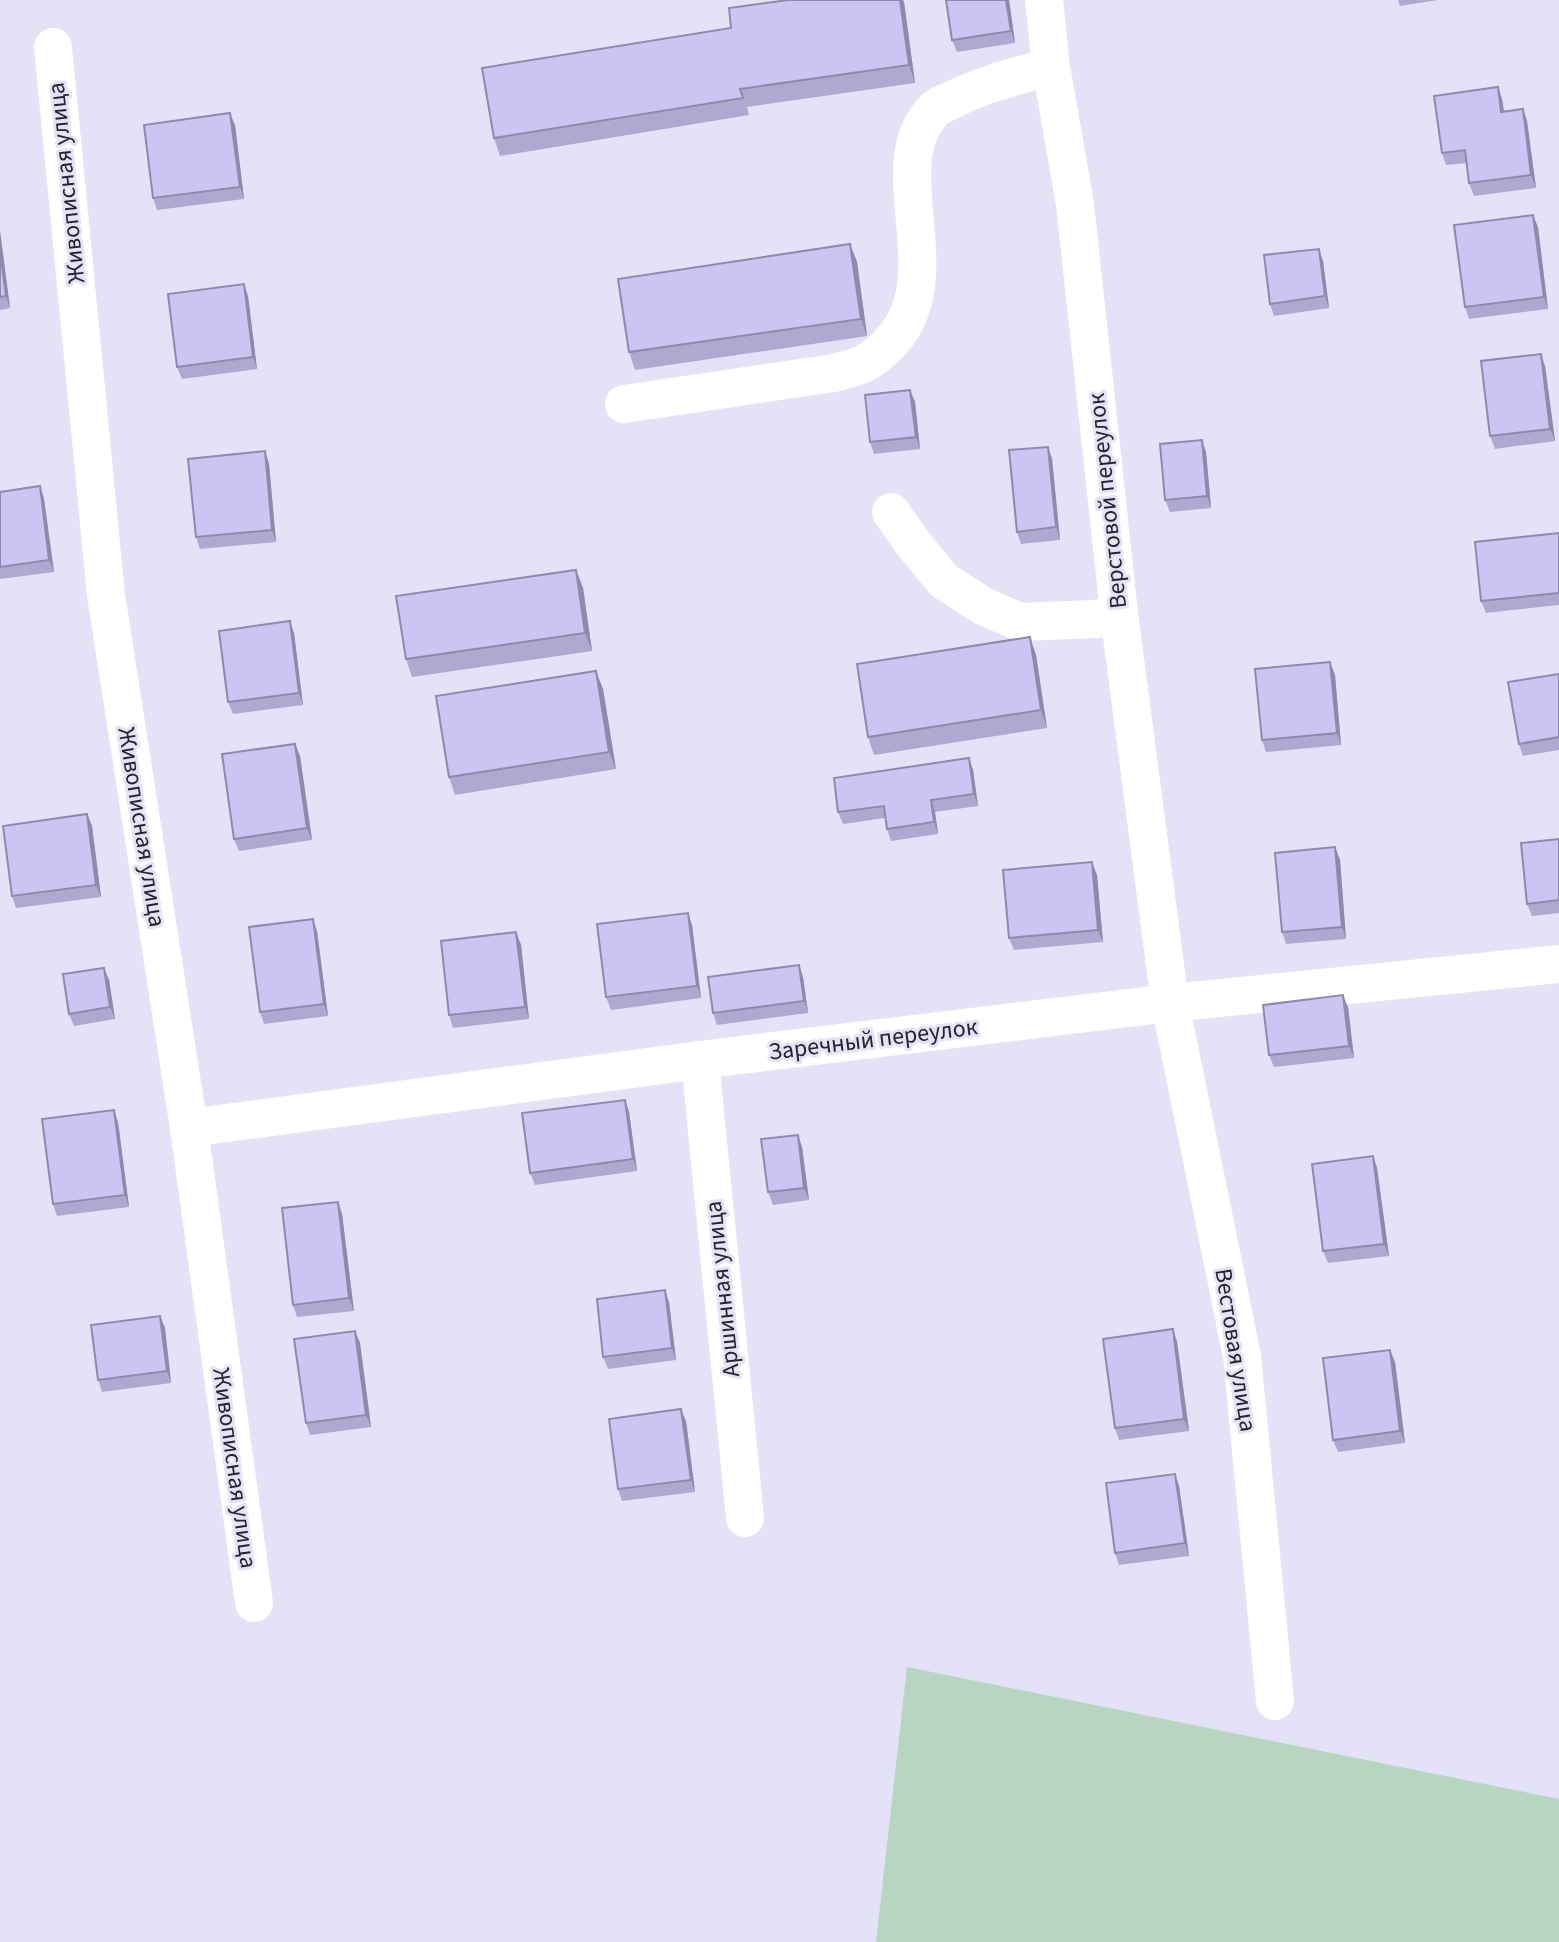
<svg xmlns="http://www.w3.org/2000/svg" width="1559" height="1942" viewBox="0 0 1559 1942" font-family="'Source Sans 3',sans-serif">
	<rect width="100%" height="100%" fill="#e4e2f7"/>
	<path fill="#b7d6c0" d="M907 1667 1559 1799V1942H876Z"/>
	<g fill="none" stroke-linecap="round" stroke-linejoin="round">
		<g stroke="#fff" stroke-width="38">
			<path d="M1044 0 1051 67 1075 204 1119 613 1170 1003 1242 1356 1275 1701"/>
			<path d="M53 47 106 595 189 1128 254 1603"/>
			<path d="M624 404 834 373C844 370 854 368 863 364 873 359 880 353 888 345 956 278 876 164 936 108 940 105 947 102 952 100 983 84 1017 76 1051 67"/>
			<path d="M891 512 912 542 944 581 983 606 1020 622 1096 619 1119 613"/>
			<path d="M700 1060 745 1518"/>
			<path d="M189 1128 700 1060 1170 1003 1559 964"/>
		</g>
	</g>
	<g fill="#afa9d2">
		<path d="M946 0H1009L1015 43 957 52 952 40Z"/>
		<path d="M1398 0H1438L1400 6Z"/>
		<path d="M904 2 915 83 747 107 749 115 500 156 494 138Z"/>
		<path d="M1502 99 1504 111 1523 109 1527 121 1536 188 1474 196 1469 183 1467 163 1446 165 1442 153Z"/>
		<path d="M235 125 244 199 157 210 153 198Z"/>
		<path d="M1538 227 1548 309 1469 319 1465 307Z"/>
		<path d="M0 231 10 308 0 310Z"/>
		<path d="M850 244 857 262 867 336 635 370 629 352Z"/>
		<path d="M1323 261 1329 308 1274 316 1270 304Z"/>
		<path d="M248 296 257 369 182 379 177 367Z"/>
		<path d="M1545 366 1555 441 1495 449 1490 436Z"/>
		<path d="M915 402 920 449 874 454 870 442Z"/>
		<path d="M1048 447 1052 459 1060 540 1021 544 1017 532Z"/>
		<path d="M265 451 269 464 276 542 200 549 196 537Z"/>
		<path d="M1206 452 1211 508 1170 512 1165 500Z"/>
		<path d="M40 486 44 499 54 572 0 579V492Z"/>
		<path d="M1559 533V605L1486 613 1481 601Z"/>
		<path d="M576 570 583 588 592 651 412 677 406 659Z"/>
		<path d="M294 633 303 705 233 714 228 702Z"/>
		<path d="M1036 655 1047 728 874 755 868 737Z"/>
		<path d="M1330 662 1335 675 1341 745 1266 752 1262 740Z"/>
		<path d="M1559 674V750L1523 756 1519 744Z"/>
		<path d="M603 689 616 769 455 795 449 777Z"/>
		<path d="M295 744 300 756 312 840 239 851 234 839Z"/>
		<path d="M969 758 973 770 978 806 935 812 938 834 891 841 887 829 885 818 843 824 838 812Z"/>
		<path d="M87 814 92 826 101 897 16 908 12 896Z"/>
		<path d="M1559 839V913L1532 916 1527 904Z"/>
		<path d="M1335 847 1340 860 1346 939 1286 944 1282 932Z"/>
		<path d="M1097 875 1103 942 1014 950 1009 938Z"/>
		<path d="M692 925 701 998 611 1010 606 997Z"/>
		<path d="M317 931 328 1016 264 1024 260 1012Z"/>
		<path d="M516 932 521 945 529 1019 453 1028 449 1015Z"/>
		<path d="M799 965 803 977 808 1013 717 1025 713 1013Z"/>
		<path d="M109 980 115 1019 74 1026 69 1014Z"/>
		<path d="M1348 1007 1354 1058 1274 1067 1269 1055Z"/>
		<path d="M625 1100 629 1112 637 1171 535 1185 530 1173Z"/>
		<path d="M118 1122 129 1207 57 1216 53 1204Z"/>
		<path d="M802 1147 809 1200 773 1205 768 1192Z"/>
		<path d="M1373 1156 1377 1168 1389 1256 1328 1263 1323 1251Z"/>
		<path d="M338 1202 342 1214 354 1311 297 1317 293 1305Z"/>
		<path d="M669 1302 676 1360 608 1369 603 1357Z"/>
		<path d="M160 1316 165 1328 171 1383 102 1392 98 1380Z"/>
		<path d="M1173 1329 1177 1342 1189 1431 1119 1440 1115 1428Z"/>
		<path d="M355 1331 360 1343 371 1427 310 1435 306 1423Z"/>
		<path d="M1395 1362 1405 1443 1338 1452 1333 1440Z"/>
		<path d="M686 1421 695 1492 622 1501 618 1489Z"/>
		<path d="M1179 1486 1189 1556 1119 1565 1115 1553Z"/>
	</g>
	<g fill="#8e8aab">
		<path d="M900 0H903L904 2 915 83 909 65Z"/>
		<path d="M1006 0H1009L1015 43 1011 31Z"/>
		<path d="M1498 87 1502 99 1506 124 1501 112Z"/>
		<path d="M1523 109 1527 121 1536 188 1531 175Z"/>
		<path d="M230 113 235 125 244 199 240 187Z"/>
		<path d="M1533 215 1538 227 1548 309 1544 297Z"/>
		<path d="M0 231 10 308 6 296 0 251Z"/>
		<path d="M850 244 857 262 867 336 861 319Z"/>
		<path d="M1319 249 1323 261 1329 308 1325 296Z"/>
		<path d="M244 284 248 296 257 369 253 357Z"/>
		<path d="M1541 354 1545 366 1555 441 1550 429Z"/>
		<path d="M910 390 915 402 920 449 916 437Z"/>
		<path d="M1202 440 1206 452 1211 508 1207 496Z"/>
		<path d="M1048 447 1052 459 1060 540 1056 527Z"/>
		<path d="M265 451 269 464 276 542 272 530Z"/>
		<path d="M40 486 44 499 54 572 49 560Z"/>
		<path d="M576 570 583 588 592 651 585 633Z"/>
		<path d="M290 621 294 633 303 705 299 693Z"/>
		<path d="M1030 637 1036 655 1047 728 1041 710Z"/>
		<path d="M1330 662 1335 675 1341 745 1337 733Z"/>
		<path d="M596 671 603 689 616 769 609 752Z"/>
		<path d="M295 744 300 756 312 840 307 828Z"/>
		<path d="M969 758 973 770 978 806 974 794Z"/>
		<path d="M931 800 935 812 938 834 934 822Z"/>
		<path d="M87 814 92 826 101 897 96 885Z"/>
		<path d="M1335 847 1340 860 1346 939 1342 927Z"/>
		<path d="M1092 862 1097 875 1103 942 1098 930Z"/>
		<path d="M688 913 692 925 701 998 697 986Z"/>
		<path d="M313 919 317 931 328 1016 324 1004Z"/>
		<path d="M516 932 521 945 529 1019 525 1007Z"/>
		<path d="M799 965 803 977 808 1013 804 1001Z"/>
		<path d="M104 968 109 980 115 1019 110 1007Z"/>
		<path d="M1343 995 1348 1007 1354 1058 1349 1046Z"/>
		<path d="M625 1100 629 1112 637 1171 633 1159Z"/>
		<path d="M114 1110 118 1122 129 1207 125 1195Z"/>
		<path d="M798 1135 802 1147 809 1200 804 1188Z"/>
		<path d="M1373 1156 1377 1168 1389 1256 1384 1244Z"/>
		<path d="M338 1202 342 1214 354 1311 349 1298Z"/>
		<path d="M665 1290 669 1302 676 1360 672 1348Z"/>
		<path d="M160 1316 165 1328 171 1383 167 1371Z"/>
		<path d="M1173 1329 1177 1342 1189 1431 1184 1419Z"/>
		<path d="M355 1331 360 1343 371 1427 366 1415Z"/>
		<path d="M1390 1350 1395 1362 1405 1443 1400 1431Z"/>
		<path d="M681 1409 686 1421 695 1492 691 1480Z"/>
		<path d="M1175 1474 1179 1486 1189 1556 1185 1543Z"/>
	</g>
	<g fill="#cbc5f4" stroke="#8e8aab" stroke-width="2">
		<path d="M788 0H900L909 65 740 89 743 98 494 138 482 68 731 28 729 8Z"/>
		<path d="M946 0H1006L1011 31 952 40Z"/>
		<path d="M1498 87 1501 112 1523 109 1531 175 1469 183 1465 150 1442 153 1434 96Z"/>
		<path d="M230 113 240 187 153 198 144 125Z"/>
		<path d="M1533 215 1544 297 1465 307 1454 225Z"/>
		<path d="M850 244 861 319 629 352 618 279Z"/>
		<path d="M1319 249 1325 296 1270 304 1264 255Z"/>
		<path d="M0 251 6 296 0 297Z"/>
		<path d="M244 284 253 357 177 367 168 294Z"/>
		<path d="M1541 354 1550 429 1490 436 1481 361Z"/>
		<path d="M910 390 916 437 870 442 865 395Z"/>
		<path d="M1202 440 1207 496 1165 500 1160 444Z"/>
		<path d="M1048 447 1056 527 1017 532 1009 450Z"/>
		<path d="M265 451 272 530 196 537 188 459Z"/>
		<path d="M40 486 49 560 0 567V492Z"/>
		<path d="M1559 533V593L1481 601 1475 542Z"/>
		<path d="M576 570 585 633 406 659 396 596Z"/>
		<path d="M290 621 299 693 228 702 219 631Z"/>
		<path d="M1030 637 1041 710 868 737 857 664Z"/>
		<path d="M1330 662 1337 733 1262 740 1255 669Z"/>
		<path d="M596 671 609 752 449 777 436 696Z"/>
		<path d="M1559 674V737L1519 744 1508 682Z"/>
		<path d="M295 744 307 828 234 839 222 754Z"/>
		<path d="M969 758 974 794 931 800 934 822 887 829 884 806 838 812 834 778Z"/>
		<path d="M87 814 96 885 12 896 3 826Z"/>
		<path d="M1559 839V900L1527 904 1521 843Z"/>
		<path d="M1335 847 1342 927 1282 932 1275 853Z"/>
		<path d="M1092 862 1098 930 1009 938 1003 870Z"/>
		<path d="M688 913 697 986 606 997 597 924Z"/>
		<path d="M313 919 324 1004 260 1012 249 927Z"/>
		<path d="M516 932 525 1007 449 1015 441 941Z"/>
		<path d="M799 965 804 1001 713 1013 708 977Z"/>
		<path d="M104 968 110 1007 69 1014 63 974Z"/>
		<path d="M1343 995 1349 1046 1269 1055 1263 1005Z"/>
		<path d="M625 1100 633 1159 530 1173 522 1113Z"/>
		<path d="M114 1110 125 1195 53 1204 42 1119Z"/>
		<path d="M798 1135 804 1188 768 1192 761 1139Z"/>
		<path d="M1373 1156 1384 1244 1323 1251 1312 1164Z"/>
		<path d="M338 1202 349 1298 293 1305 282 1208Z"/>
		<path d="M665 1290 672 1348 603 1357 597 1299Z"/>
		<path d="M160 1316 167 1371 98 1380 91 1325Z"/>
		<path d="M1173 1329 1184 1419 1115 1428 1103 1339Z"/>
		<path d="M355 1331 366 1415 306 1423 294 1339Z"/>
		<path d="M1390 1350 1400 1431 1333 1440 1323 1358Z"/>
		<path d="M681 1409 691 1480 618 1489 609 1419Z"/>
		<path d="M1175 1474 1185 1543 1115 1553 1106 1483Z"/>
	</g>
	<g text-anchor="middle" stroke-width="6" stroke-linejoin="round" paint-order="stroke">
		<g font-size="24" fill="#25252c" stroke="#e4e2f7">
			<text transform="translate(66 183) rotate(-96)" y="8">Живописная улица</text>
			<text transform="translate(1107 501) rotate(-96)" y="8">Верстовой переулок</text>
			<text transform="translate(142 827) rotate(81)" y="8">Живописная улица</text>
			<text transform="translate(873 1039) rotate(-7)" y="8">Заречный переулок</text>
			<text transform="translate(722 1289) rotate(-96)" y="8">Аршинная улица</text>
			<text transform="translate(1236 1350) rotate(81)" y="8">Вестовая улица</text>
			<text transform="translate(235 1468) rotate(82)" y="8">Живописная улица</text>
		</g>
	</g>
</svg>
